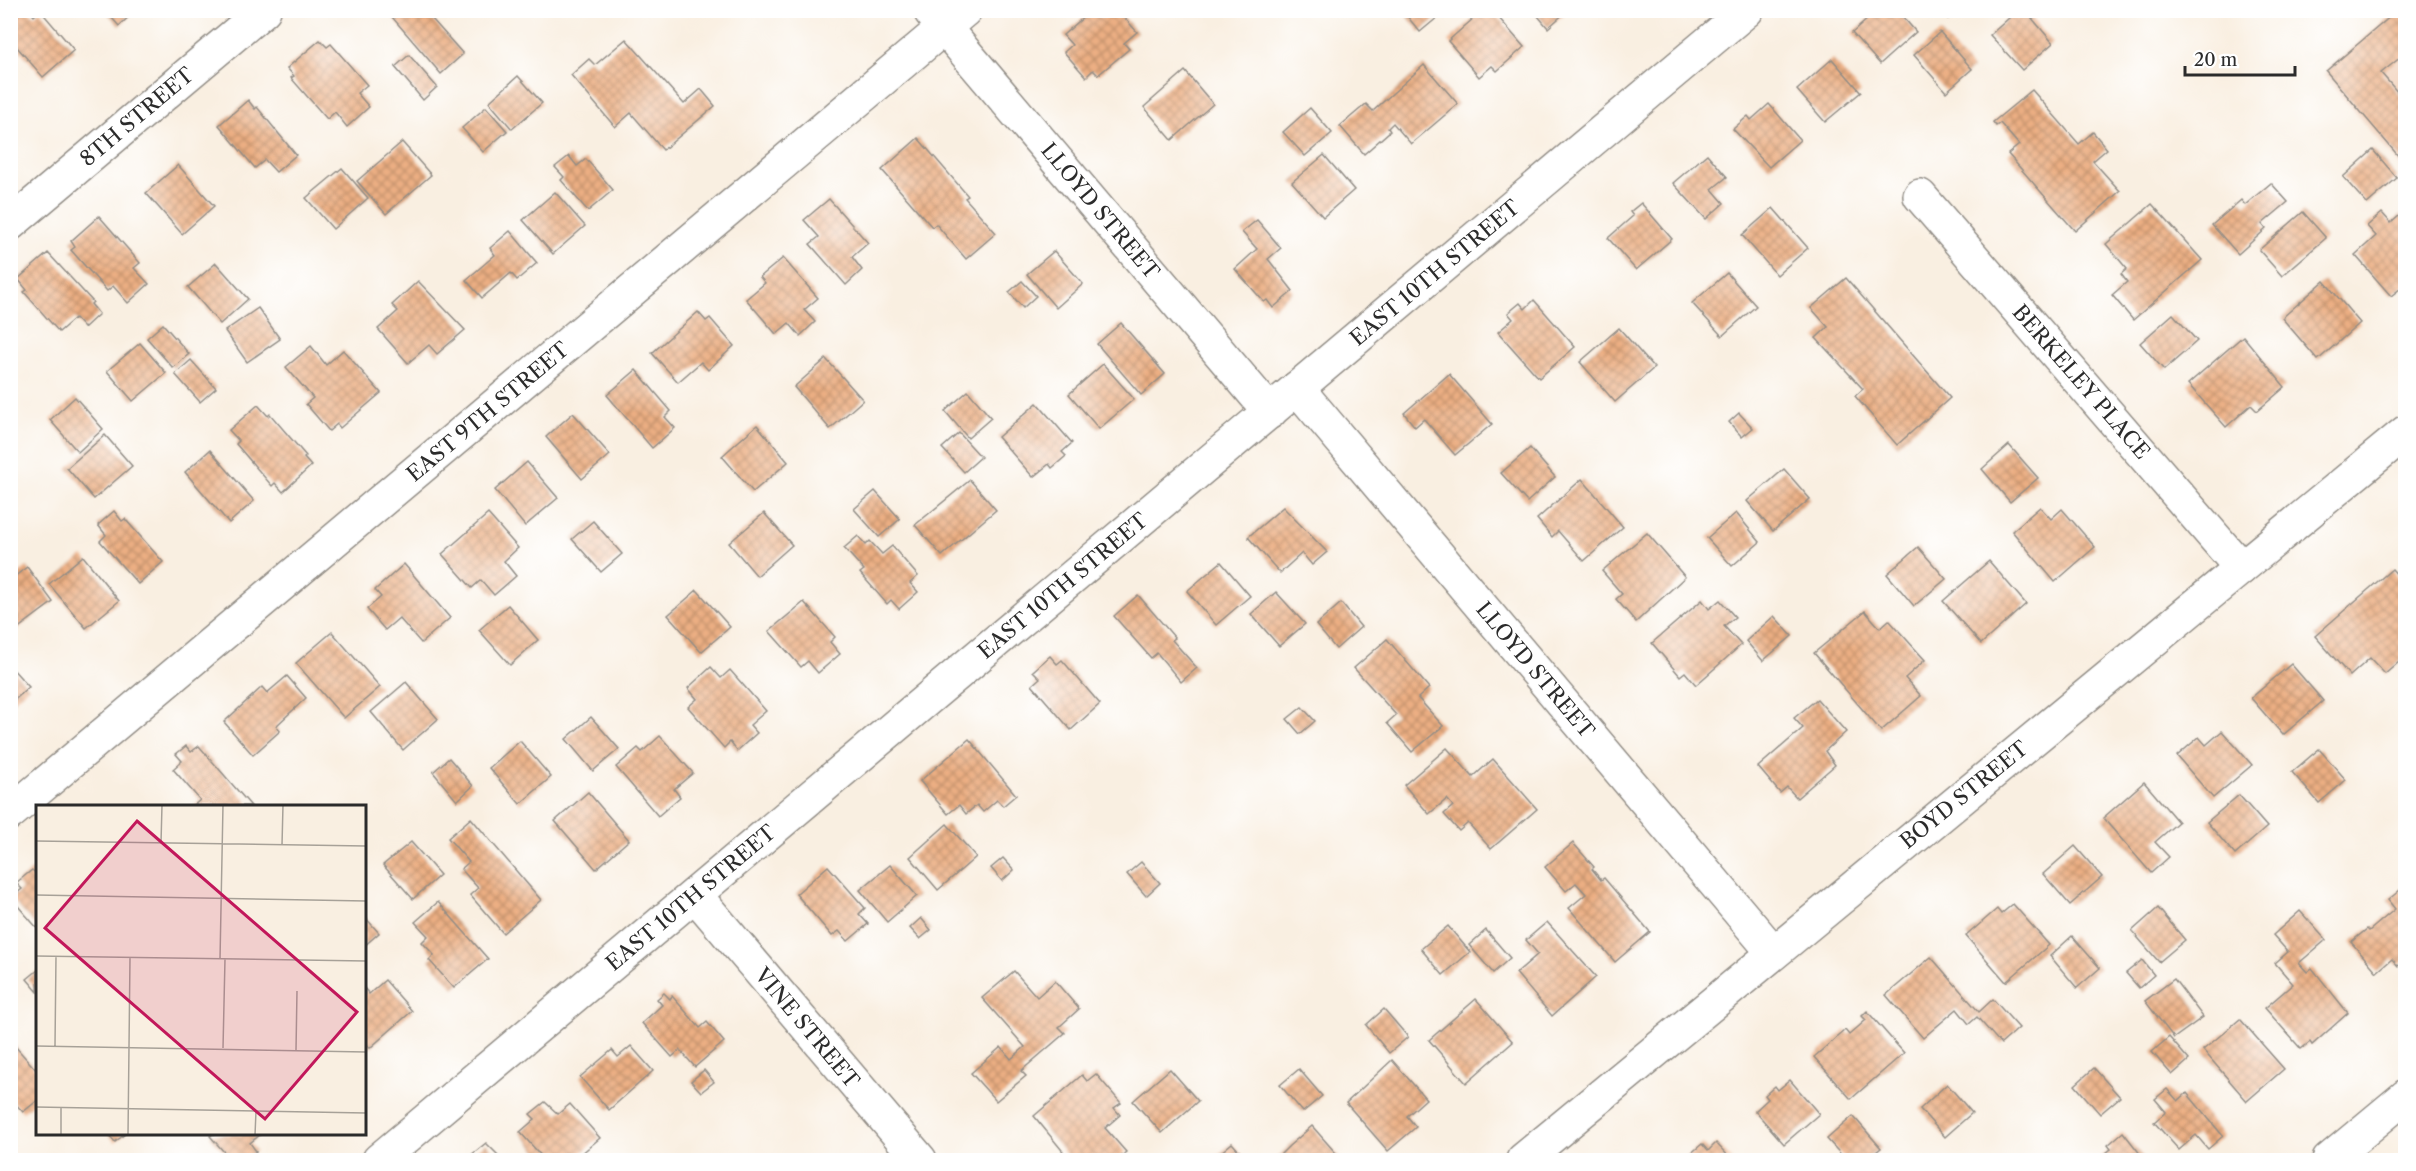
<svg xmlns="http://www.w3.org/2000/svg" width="2416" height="1171" viewBox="0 0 2416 1171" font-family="'Libre Caslon Text',serif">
	<defs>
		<pattern id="building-cross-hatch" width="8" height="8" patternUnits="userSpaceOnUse" patternTransform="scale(1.5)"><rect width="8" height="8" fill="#ecaf83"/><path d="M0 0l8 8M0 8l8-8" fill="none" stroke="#bf8f6b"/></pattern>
	</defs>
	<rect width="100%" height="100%" fill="#fff"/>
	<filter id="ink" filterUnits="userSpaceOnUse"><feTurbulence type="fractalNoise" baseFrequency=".0167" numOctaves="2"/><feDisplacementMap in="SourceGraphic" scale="12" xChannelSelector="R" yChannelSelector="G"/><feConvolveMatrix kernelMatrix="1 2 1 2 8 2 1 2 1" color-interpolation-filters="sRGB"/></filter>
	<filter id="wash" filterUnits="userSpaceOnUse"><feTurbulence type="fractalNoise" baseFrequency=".008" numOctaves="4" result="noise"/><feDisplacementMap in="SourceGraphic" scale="24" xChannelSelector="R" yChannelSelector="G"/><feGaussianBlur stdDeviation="1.35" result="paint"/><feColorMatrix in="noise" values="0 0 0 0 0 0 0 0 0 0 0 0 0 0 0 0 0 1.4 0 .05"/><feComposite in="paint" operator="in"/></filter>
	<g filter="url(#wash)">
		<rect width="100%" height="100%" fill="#f9efe1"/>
		<path fill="#f2d4be" d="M2395 11H2405V172L2323 75Z"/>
		<g id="blocks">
			<g fill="url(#building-cross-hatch)">
				<path d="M22 10H29L34 16 40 10 74 50 43 77 10 39 17 30 10 21Z"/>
				<path d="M105 10H136L119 26Z"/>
				<path d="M386 10H424L463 54 441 74Z"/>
				<path d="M1092 10 1102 18 1112 10H1118L1137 32 1124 43 1129 49 1098 75 1093 70 1086 77 1064 52 1072 45 1063 35Z"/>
				<path d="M1402 10H1432L1438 17 1420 32Z"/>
				<path d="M1483 10H1492L1524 47 1497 71 1492 66 1479 77 1448 41Z"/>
				<path d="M1533 10H1568L1548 28Z"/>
				<path d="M1878 10H1897L1916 32 1880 64 1852 33Z"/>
				<path d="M1941 10H1959L1948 19Z"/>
				<path d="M2018 10H2025L2053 43 2022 70 1990 35Z"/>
				<path d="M2398 10H2406V53L2381 73 2406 102V165L2326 71Z"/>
				<path d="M1940 32 1972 69 1946 92 1914 55Z"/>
				<path d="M626 39 684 104 701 89 715 106 663 150 631 113 615 127 571 75 589 59 595 65Z"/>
				<path d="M320 40 327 47 331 44 367 85 357 93 369 107 347 127 335 112 327 119 291 78 294 76 287 68Z"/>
				<path d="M409 55 437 87 423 100 395 67Z"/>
				<path d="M1832 59 1861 92 1825 122 1797 90Z"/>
				<path d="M1424 65 1458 104 1411 144 1393 123 1388 128 1390 131 1364 154 1340 126 1366 104 1373 111Z"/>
				<path d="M1185 71 1213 104 1172 140 1144 107Z"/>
				<path d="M518 76 542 103 512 129 489 102Z"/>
				<path d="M2032 90 2079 144 2093 132 2107 149 2093 161 2120 191 2075 231 2008 154 2019 145 2000 123 1996 126 1993 122Z"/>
				<path d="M248 100 255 109 257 107 296 155 276 172 265 160 255 168 219 125Z"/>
				<path d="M1769 104 1800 140 1769 167 1733 129 1748 116 1751 120Z"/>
				<path d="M486 107 507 131 483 152 462 128Z"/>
				<path d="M1310 108 1332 133 1305 156 1283 132Z"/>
				<path d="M918 138 968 196 965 198 996 233 966 259 936 224 932 227 882 170Z"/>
				<path d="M402 142 431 175 386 214 357 181Z"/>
				<path d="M2373 150 2397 178 2367 204 2343 177Z"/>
				<path d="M1707 154 1727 177 1712 189 1724 203 1706 219 1673 183Z"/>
				<path d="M1324 155 1354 190 1323 217 1292 182Z"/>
				<path d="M569 156 577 166 586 159 613 190 588 211 561 180 564 177 555 167Z"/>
				<path d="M178 165 214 206 182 234 146 193Z"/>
				<path d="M342 168 368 198 333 229 306 198Z"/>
				<path d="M2271 183 2288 202 2262 224 2266 229 2238 254 2212 225 2241 200 2245 205Z"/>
				<path d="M555 192 585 226 553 254 523 220Z"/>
				<path d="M829 199 868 243 852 257 862 270 846 285 810 244 819 237 804 220Z"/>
				<path d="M1641 203 1672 239 1636 270 1608 238 1633 216 1630 212Z"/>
				<path d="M2152 204 2202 260 2133 320 2112 295 2127 282 2121 274 2127 269 2106 244Z"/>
				<path d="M1773 208 1808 248 1777 275 1742 235Z"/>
				<path d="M2303 212 2326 238 2282 276 2259 250Z"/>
				<path d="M2382 213 2391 223 2400 215 2406 220V284L2391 296 2355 255 2376 236 2367 226Z"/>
				<path d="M99 216 140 263 134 268 149 284 128 303 113 286 107 291 71 250 75 247 71 241Z"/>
				<path d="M1257 220 1281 248 1268 259 1293 291 1273 308 1267 300 1264 302 1235 269 1257 249 1242 232Z"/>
				<path d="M510 231 537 263 517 280 511 273 482 298 466 280 495 255 490 248Z"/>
				<path d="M1054 251 1083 284 1056 308 1027 274Z"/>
				<path d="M48 253 93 302 91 304 99 314 84 328 75 318 59 332 24 292 27 290 18 279Z"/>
				<path d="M783 258 818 298 804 310 815 322 800 336 789 323 776 334 746 299 765 283 760 277Z"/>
				<path d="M216 263 248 299 220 324 188 287Z"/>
				<path d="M1727 273 1756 306 1722 336 1692 303Z"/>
				<path d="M1846 278 1950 398 1897 445 1855 396 1863 389 1816 338 1828 327 1811 308Z"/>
				<path d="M418 281 465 330 437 354 429 345 408 363 378 329 398 311 392 305Z"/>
				<path d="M1022 281 1036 296 1023 308 1009 292Z"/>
				<path d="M2324 281 2360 323 2318 360 2282 318Z"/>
				<path d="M1534 300 1575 347 1539 378 1498 332 1513 319 1508 313 1520 303 1525 309Z"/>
				<path d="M258 308 280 339 247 362 225 331Z"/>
				<path d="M698 312 706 321 710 318 734 346 708 370 701 362 678 382 652 353Z"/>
				<path d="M2173 314 2197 341 2164 370 2140 343Z"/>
				<path d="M1121 323 1165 374 1141 395 1097 344Z"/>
				<path d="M163 324 189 354 173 368 147 338Z"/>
				<path d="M1619 328 1654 368 1615 402 1580 362Z"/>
				<path d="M2243 336 2285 387 2257 411 2251 405 2226 427 2188 384Z"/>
				<path d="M140 343 166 373 133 401 107 371Z"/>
				<path d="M311 346 326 365 343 350 381 393 340 428 337 424 329 431 306 404 313 398 286 367Z"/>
				<path d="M826 359 863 400 830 429 794 387Z"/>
				<path d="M191 360 216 388 200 402 175 374Z"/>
				<path d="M1103 364 1134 399 1099 429 1069 394Z"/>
				<path d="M636 370 671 411 665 417 675 428 652 448 607 395Z"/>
				<path d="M1449 374 1492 424 1455 455 1424 419 1415 427 1404 413Z"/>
				<path d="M968 391 991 418 968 438 945 411Z"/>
				<path d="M75 397 103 429 78 452 50 420Z"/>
				<path d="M1037 403 1072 443 1062 452 1066 456 1052 468 1049 464 1033 477 998 437Z"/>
				<path d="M258 405 268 416 270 414 306 456 304 458 311 466 283 492 275 483 272 486 236 444 239 441 229 430Z"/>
				<path d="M573 413 610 455 582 479 546 437Z"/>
				<path d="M1739 413 1753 428 1742 437 1729 422Z"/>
				<path d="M757 425 788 462 753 492 722 456Z"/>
				<path d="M959 433 981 457 964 472 942 448Z"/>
				<path d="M105 435 132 466 94 499 67 468Z"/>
				<path d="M2009 445 2038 478 2010 502 1982 469Z"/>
				<path d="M1530 448 1555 477 1527 502 1501 473Z"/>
				<path d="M210 450 254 501 229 523 185 472Z"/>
				<path d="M527 462 558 498 525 526 495 490Z"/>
				<path d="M1784 469 1810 499 1773 531 1747 501Z"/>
				<path d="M1582 479 1623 527 1584 561 1558 531 1552 537 1537 519Z"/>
				<path d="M970 480 996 510 942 556 915 525Z"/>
				<path d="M875 491 900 519 879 537 854 509Z"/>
				<path d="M1283 507 1327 552 1312 565 1302 553 1280 573 1248 537Z"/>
				<path d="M2040 507 2051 519 2062 509 2095 547 2055 582 2012 531Z"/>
				<path d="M114 511 122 521 125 519 163 562 138 584 100 541 106 535 98 525Z"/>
				<path d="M764 513 792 545 757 576 729 543Z"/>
				<path d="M1736 513 1760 542 1732 566 1707 538Z"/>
				<path d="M488 514 518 548 504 561 516 576 494 595 481 580 472 588 442 554Z"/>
				<path d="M593 521 622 554 601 572 572 539Z"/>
				<path d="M1647 533 1685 577 1636 622 1616 599 1622 594 1602 571Z"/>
				<path d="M858 536 866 545 870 541 882 554 892 546 918 576 910 583 918 592 899 609 891 600 887 604 860 573 864 570 844 548Z"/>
				<path d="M1918 547 1946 579 1914 606 1887 574Z"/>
				<path d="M83 556 119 601 86 628 49 584Z"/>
				<path d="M1989 561 2026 604 1981 644 1943 601Z"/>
				<path d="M1221 562 1250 596 1216 625 1187 591Z"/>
				<path d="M404 564 450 618 421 643 399 618 385 630 367 609 381 597 375 590Z"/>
				<path d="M27 567 53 602 13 632 10 628V580Z"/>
				<path d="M2392 569 2406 585V656L2385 674 2370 658 2350 676 2315 636Z"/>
				<path d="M697 590 730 627 701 652 668 615Z"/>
				<path d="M1276 592 1305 624 1279 646 1251 614Z"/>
				<path d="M1138 595 1175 638 1172 640 1197 668 1181 682 1157 653 1151 658 1114 616Z"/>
				<path d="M1702 600 1709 609 1720 600 1735 617 1724 626 1741 645 1696 685 1685 672 1680 676 1652 643Z"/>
				<path d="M804 602 835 637 830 642 840 654 818 673 808 661 801 667 769 631Z"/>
				<path d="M1341 603 1361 627 1336 649 1316 625Z"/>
				<path d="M508 605 538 640 510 665 479 630Z"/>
				<path d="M1865 611 1880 628 1889 620 1925 660 1905 678 1921 696 1881 731 1814 653Z"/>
				<path d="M1774 616 1792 636 1763 661 1746 641Z"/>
				<path d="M332 632 380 687 344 718 296 663Z"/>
				<path d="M1387 639 1429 688 1418 698 1443 726 1412 752 1387 723 1396 715 1354 668Z"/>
				<path d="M1050 656 1057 664 1062 660 1100 704 1071 730 1032 685 1040 678 1033 671Z"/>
				<path d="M2291 664 2323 701 2283 735 2251 698Z"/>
				<path d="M10 666 29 687 10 704Z"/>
				<path d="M711 667 721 678 730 670 766 711 750 725 757 733 737 751 730 742 724 748 688 707 697 699 688 688Z"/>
				<path d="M287 676 306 698 276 726 280 731 253 755 224 722 262 687 267 693Z"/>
				<path d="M406 682 438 719 403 750 371 712Z"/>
				<path d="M1817 699 1846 732 1825 751 1835 765 1797 798 1787 787 1780 793 1758 767 1803 728 1794 718Z"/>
				<path d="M1302 707 1315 721 1300 734 1287 719Z"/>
				<path d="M591 717 619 749 593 771 566 739Z"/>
				<path d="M2222 731 2252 765 2213 798 2177 756 2199 737 2206 745Z"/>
				<path d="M660 736 693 773 674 789 680 797 658 816 616 767 638 748 642 752Z"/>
				<path d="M969 739 1016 795 1003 806 997 800 983 812 977 805 966 814 959 805 948 814 920 781Z"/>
				<path d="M520 741 551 777 520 804 489 768Z"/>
				<path d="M186 746 191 752 199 746 251 806H193L200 800 173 769 182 761 176 754Z"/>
				<path d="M1447 748 1473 777 1493 759 1537 809 1491 849 1468 823 1459 831 1444 814 1453 806 1447 799 1429 814 1404 785Z"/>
				<path d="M2319 749 2346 780 2319 803 2292 772Z"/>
				<path d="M449 758 473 786 457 801 433 772Z"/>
				<path d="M2144 782 2178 822 2155 842 2169 857 2151 873 2103 818Z"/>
				<path d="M588 792 629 840 596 869 555 821Z"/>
				<path d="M2239 795 2267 827 2235 855 2207 822Z"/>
				<path d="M471 818 541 900 503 933 470 895 478 888 461 869 469 862 448 838Z"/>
				<path d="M947 824 976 857 938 890 910 857Z"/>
				<path d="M411 842 440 875 413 899 383 865Z"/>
				<path d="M1573 843 1594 867 1592 869 1601 880 1604 878 1650 932 1615 962 1569 908 1586 894 1576 883 1566 891 1545 867Z"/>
				<path d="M2075 846 2102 877 2070 905 2043 874Z"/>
				<path d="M1003 858 1014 870 1002 881 991 868Z"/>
				<path d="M1141 862 1160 883 1146 896 1127 874Z"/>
				<path d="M890 865 917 896 887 922 860 890Z"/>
				<path d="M828 866 865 908 859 914 868 924 848 941 839 931 832 936 796 894Z"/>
				<path d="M32 870 38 875V929L11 898 22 889 16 883Z"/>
				<path d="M2406 885V960L2398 966 2392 959 2377 972 2351 942 2367 929 2369 931 2395 909 2388 900Z"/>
				<path d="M438 902 488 959 454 988 429 960 434 955 422 942 428 936 415 922Z"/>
				<path d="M2013 904 2049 945 2006 982 1966 936 1997 909 2001 914Z"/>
				<path d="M2158 908 2185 940 2159 962 2132 931Z"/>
				<path d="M2300 911 2326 940 2299 963 2307 972 2312 968 2348 1013 2312 1045 2310 1042 2301 1049 2265 1008 2293 984 2275 963 2288 952 2273 935Z"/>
				<path d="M364 916 379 933 364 946Z"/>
				<path d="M921 918 931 930 920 939 910 928Z"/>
				<path d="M1547 922 1596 977 1552 1016 1516 973 1538 954 1526 940Z"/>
				<path d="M1448 926 1470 952 1443 975 1421 949Z"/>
				<path d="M1486 930 1510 958 1493 973 1469 945Z"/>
				<path d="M2072 936 2100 968 2077 988 2050 956Z"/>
				<path d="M1931 957 1979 1012 1993 999 2019 1028 2001 1044 1977 1017 1969 1024 1957 1009 1923 1038 1886 995Z"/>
				<path d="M2142 960 2154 975 2139 988 2126 973Z"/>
				<path d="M38 970V992L27 979Z"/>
				<path d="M1014 971 1037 997 1055 981 1079 1009 1059 1027 1065 1033 1021 1071 1026 1076 996 1101 971 1073 1001 1047 1011 1059 1025 1047 982 998Z"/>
				<path d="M2174 979 2203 1017 2174 1038 2145 1001Z"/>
				<path d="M385 980 412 1011 370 1048 364 1042V988L369 994Z"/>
				<path d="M664 993 670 999 672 996 700 1028 707 1022 724 1042 695 1067 680 1050 672 1057 642 1023 662 1005 657 999Z"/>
				<path d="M1476 999 1513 1042 1466 1083 1429 1040Z"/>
				<path d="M1384 1009 1408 1037 1389 1053 1366 1025Z"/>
				<path d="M1867 1011 1904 1053 1851 1099 1814 1057 1845 1030 1849 1035 1866 1020 1862 1016Z"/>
				<path d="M2240 1019 2284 1069 2247 1101 2203 1050Z"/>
				<path d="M2169 1037 2189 1060 2172 1075 2152 1052Z"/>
				<path d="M14 1045 38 1072V1100L23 1112 10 1098V1048Z"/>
				<path d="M631 1046 653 1071 609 1110 580 1077 612 1050 618 1057Z"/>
				<path d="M1392 1060 1426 1099 1407 1116 1416 1127 1388 1151 1346 1103Z"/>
				<path d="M2094 1068 2120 1097 2100 1114 2075 1085Z"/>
				<path d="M1170 1069 1198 1101 1162 1133 1133 1101Z"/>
				<path d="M1299 1069 1322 1096 1303 1112 1280 1085Z"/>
				<path d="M704 1070 714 1082 701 1092 691 1081Z"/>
				<path d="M1096 1074 1121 1103 1114 1108 1120 1115 1105 1128 1126 1152 1117 1160H1059L1066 1155 1034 1116 1082 1075 1087 1081Z"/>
				<path d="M1790 1080 1819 1114 1784 1144 1755 1111 1768 1099 1765 1095 1775 1086 1778 1090Z"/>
				<path d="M1947 1084 1972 1113 1945 1137 1920 1109Z"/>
				<path d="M2167 1089 2178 1101 2187 1093 2223 1136 2208 1149 2196 1135 2179 1150 2154 1122 2166 1112 2155 1099Z"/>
				<path d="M545 1102 558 1114 570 1104 600 1138 574 1160H562L559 1157 555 1160H545L520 1132 535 1119 530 1114Z"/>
				<path d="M1853 1116 1881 1148 1866 1160H1846L1827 1139Z"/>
				<path d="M1312 1126 1342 1160H1275L1289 1146Z"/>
				<path d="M2123 1132 2145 1160H2097L2111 1149 2108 1145Z"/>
				<path d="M108 1134H125L115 1142Z"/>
				<path d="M213 1134H261L250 1143 256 1151 245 1160H231L210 1136Z"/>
				<path d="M486 1143 503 1160H465Z"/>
				<path d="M1232 1143 1247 1160H1212Z"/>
				<path d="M1716 1143 1732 1160H1683L1702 1144 1708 1151Z"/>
			</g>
		</g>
	</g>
	<g filter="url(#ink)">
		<use href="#blocks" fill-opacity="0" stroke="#928d86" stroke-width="1.5"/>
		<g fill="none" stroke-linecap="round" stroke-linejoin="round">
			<defs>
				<g id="minor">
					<path d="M931 12 1270 412"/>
					<path d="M1920 196 2241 568"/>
					<path d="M10 224 264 10"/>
					<path d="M1297 388 1773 952"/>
					<path d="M10 813 965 10"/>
					<path d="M695 895 920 1160"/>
					<path d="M379 1160 1747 10"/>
					<path d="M1523 1160 2406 432"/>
					<path d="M2329 1160 2406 1096"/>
				</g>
			</defs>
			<use href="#minor" stroke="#928d86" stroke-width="36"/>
			<use href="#minor" stroke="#fff" stroke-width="33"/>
		</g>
	</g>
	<g text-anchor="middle" stroke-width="4.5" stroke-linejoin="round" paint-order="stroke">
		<g font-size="21" fill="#2b2b2b" stroke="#fff">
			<text transform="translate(137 117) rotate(-40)" y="7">8TH STREET</text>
			<text transform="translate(1100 211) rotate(50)" y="7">LLOYD STREET</text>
			<text transform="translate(1435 273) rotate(-40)" y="7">EAST 10TH STREET</text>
			<text transform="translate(2081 382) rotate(49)" y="7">BERKELEY PLACE</text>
			<text transform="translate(488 412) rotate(-40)" y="7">EAST 9TH STREET</text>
			<text transform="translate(1063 586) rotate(-40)" y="7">EAST 10TH STREET</text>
			<text transform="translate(1535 670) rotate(50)" y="7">LLOYD STREET</text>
			<text transform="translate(1964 795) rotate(-39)" y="7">BOYD STREET</text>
			<text transform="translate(691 898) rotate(-40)" y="7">EAST 10TH STREET</text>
			<text transform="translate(807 1028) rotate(50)" y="7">VINE STREET</text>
		</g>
	</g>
	<g transform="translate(36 805)">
		<rect width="330" height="330" fill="#f9efe1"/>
		<path fill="none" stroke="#a7a198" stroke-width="1.5" d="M0 36 330 41M125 38 126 0M246 40 247 0M0 90 330 96M0 151 330 156M184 154 187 0M0 241 330 247M19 241 20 151M187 243 189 154M260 245 261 186M0 302 330 308M25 330V302M92 330 94 153M219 330 220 306"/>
		<path fill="#c2185b" fill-opacity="0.15" stroke="#c2185b" stroke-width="3" d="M101 16 321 207 229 314 9 123Z"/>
		<rect width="330" height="330" fill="none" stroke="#2b2b2b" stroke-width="3"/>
	</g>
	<rect width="2416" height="1171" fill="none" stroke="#fff" stroke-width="36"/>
	<path d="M2185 66v9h110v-9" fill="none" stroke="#2b2b2b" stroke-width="3"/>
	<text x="2194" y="66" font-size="18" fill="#2b2b2b" stroke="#ffffff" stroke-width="4.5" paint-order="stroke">20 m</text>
</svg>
